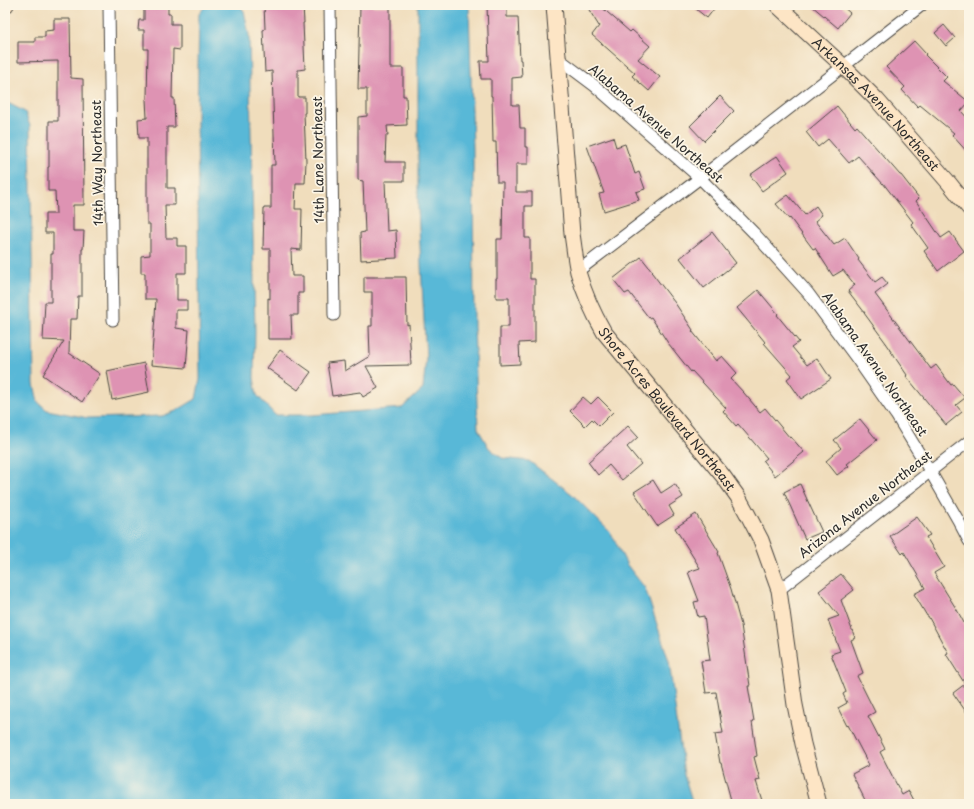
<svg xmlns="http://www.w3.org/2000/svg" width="974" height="809" viewBox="0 0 974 809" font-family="'Playpen Sans',sans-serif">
	<rect width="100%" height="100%" fill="#fcf5e5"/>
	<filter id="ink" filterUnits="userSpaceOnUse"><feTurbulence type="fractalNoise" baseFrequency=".025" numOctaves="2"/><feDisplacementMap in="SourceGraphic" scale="8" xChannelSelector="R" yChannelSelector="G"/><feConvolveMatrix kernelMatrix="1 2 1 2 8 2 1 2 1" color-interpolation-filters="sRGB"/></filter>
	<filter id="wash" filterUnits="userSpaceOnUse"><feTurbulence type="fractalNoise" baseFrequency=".012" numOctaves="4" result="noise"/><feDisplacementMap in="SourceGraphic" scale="16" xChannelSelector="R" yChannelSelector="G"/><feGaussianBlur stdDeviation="0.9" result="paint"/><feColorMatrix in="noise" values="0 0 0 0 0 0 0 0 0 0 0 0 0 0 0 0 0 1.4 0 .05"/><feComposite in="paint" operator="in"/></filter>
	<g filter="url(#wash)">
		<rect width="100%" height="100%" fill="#f0ddbc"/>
		<path fill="#59b8d7" stroke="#427281" d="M206 5H239L244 11 249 35 255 331 254 378 257 395 275 415H312L402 408 423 389 426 358 418 209V5H469L473 148 474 326 478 429 489 448 502 458 529 461 573 495 611 533 627 565 645 588 669 661 684 775 693 804H5V104H10L25 112 30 126 34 384 38 402 47 410 88 418 162 416 176 411 196 399 200 379 197 120 199 14Z"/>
		<g id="blocks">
			<g fill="#de93b3">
				<path d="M144 5 168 6V14H171V24H180V50L173 49 172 98H174L175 127H167V188H175V205H165L166 238H177V246H186V273H177V300H187V310H176V328L189 330 186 368 151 365 155 317 156 299H145V273H141V256L150 255V224H147V138H139L138 119 147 118 146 99H147L148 49H144V30H138L139 20H144Z"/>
				<path d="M264 5H303L304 23H303L305 69 298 70V97H305V113H304L306 161 305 183H296L295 209H302L301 250 291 249 292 276H303V293H298V315H291L292 339H268V298L270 299V249H263L264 208H271V165H275L272 71 265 72 263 30 265 29Z"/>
				<path d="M487 5H507V17H518L520 60H521L522 77 512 78V105H519L520 128H525V147H528V164H516V192H532V206H525V238H530V279H535V342L519 343 520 364 500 365V327H509V298H496V279H497V239H502L503 182H497L496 142H493L492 96H491V79H481L480 61H489Z"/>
				<path d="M586 5H599L630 32 632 30 650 46 638 59 660 77 649 91 632 76 635 73 592 35 599 26Z"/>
				<path d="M691 5H717L707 18Z"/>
				<path d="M811 5H841L850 13 838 28Z"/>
				<path d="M360 6H390V68H403V96H406L407 125 387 126 388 135H386L385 162H404V181H385L387 231 396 230 397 258 361 260 360 233 365 232 363 181 358 180V117L367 116V89H358Z"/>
				<path d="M54 19H70L71 78 83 79 84 205H73V231H84L83 249H82V296H78L77 319H70L69 353 100 374 82 402 43 375 64 341 43 340 45 302H51V254H53V233H45V214H56L55 191H48V167H49V121H58V61L18 62V42H35V37H45V31L54 30Z"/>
				<path d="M944 25 955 38 946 46 935 33Z"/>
				<path d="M914 41 926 54 925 55 947 77 943 81 969 102 961 111 969 120V154L952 135 954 133 920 105 918 107 902 90 905 87 886 67Z"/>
				<path d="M720 96 734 111 704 141 690 126Z"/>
				<path d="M837 106 855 128 857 126 900 175H901L919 198 916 201 941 238 950 232 964 251 938 271 924 251 928 248 911 224 913 222 883 183V184L858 156 849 163 828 139 818 147 806 132Z"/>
				<path d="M613 137 616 147 625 144 635 174 639 172 645 189 636 192 639 200 604 211 599 194 604 193 587 146Z"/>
				<path d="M777 156 788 172 762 191 750 175Z"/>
				<path d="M788 195 805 215 816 206 822 215 815 221 834 245 845 238 859 259 858 260 875 282 882 277 888 284 875 294 931 369 936 365 951 385 953 384 965 398 956 405 962 412 946 425 906 376 907 375 885 343H886L864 313H865L848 291 855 285 843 270 833 276 815 248 813 249 790 218 789 219 776 204Z"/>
				<path d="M712 232 736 263 704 288 680 258Z"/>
				<path d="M641 257 653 272 652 273 675 303 693 330 692 331 716 361 722 356 737 373 731 379 744 393 760 412 765 408 790 438 791 437 804 452 775 476 763 461 767 458 738 424 736 426 723 411 726 408 692 371 691 372 668 343 651 317 649 318 629 292 625 294 613 279Z"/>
				<path d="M364 277H406L407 325 409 324 411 365 366 366 378 388 363 397 360 392 332 396 327 363 344 361 345 371 370 356 369 326H372V292H364Z"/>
				<path d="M758 290 778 314 777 315 799 342 792 347 807 365 817 358 831 379 801 399 787 379 792 375 764 343 765 342 737 308Z"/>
				<path d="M280 350 311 372 298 390 267 368Z"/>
				<path d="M144 363 149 392 112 400 107 371Z"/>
				<path d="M583 397 591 404 598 397 613 412 599 426 592 419 585 426 570 411Z"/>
				<path d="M860 419 877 440 847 464 849 466 837 475 826 461 841 448 834 440Z"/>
				<path d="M628 426 638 437 627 447 641 464 622 480 609 465 598 475 588 462Z"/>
				<path d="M653 480 661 493 675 484 683 497 669 506 674 515 657 526 634 492Z"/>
				<path d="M800 484 822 532 805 539 784 492Z"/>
				<path d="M696 514 719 552 718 553 731 589 741 625 750 686H748L754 721 752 722 757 756 754 757 760 780 756 781 763 804H732L721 763H720L715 734 723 733 716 692 706 693 701 661 710 660 704 616 698 617 694 602 699 601 688 572 700 568 675 528Z"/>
				<path d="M917 517 930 535 926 537 944 567 934 573 957 610 969 632V716L953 693 965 684 946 654 948 653 928 616H927L914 594 925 588 904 552 902 554 890 536Z"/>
				<path d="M841 574 854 590 841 600 855 638 851 640 863 673 857 676 875 712 868 716 885 749 880 752 902 795 909 791 916 804H867L852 774 869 765 848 725 847 726 838 708 847 703 843 694 846 692 831 654 840 651 828 620 839 616 819 591Z"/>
			</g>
		</g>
	</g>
	<g filter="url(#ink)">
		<use href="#blocks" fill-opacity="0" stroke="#494641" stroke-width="1"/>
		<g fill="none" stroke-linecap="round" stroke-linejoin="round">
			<defs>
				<g id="street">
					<path d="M109 5 113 320"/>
					<path d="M330 5 334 315"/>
					<path d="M559 59 595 86 700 178 754 233 808 293 857 359 896 415 930 471 958 520 969 541"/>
					<path d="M578 271 700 178 922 5"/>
					<path d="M779 590 969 441"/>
				</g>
				<g id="secondary">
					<path d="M5 5H6"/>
					<path id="s1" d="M554 5 572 234C574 246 575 259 578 272 584 293 593 313 604 332L723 476 738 497 748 515 761 540 779 590 795 705 803 744 819 804"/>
					<path id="s2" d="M777 5 843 66 877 100 949 183 969 208"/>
				</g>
			</defs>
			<use href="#street" stroke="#494641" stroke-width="13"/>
			<use href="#secondary" stroke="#494641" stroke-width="17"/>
			<use href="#street" stroke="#fff" stroke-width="11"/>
			<use href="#secondary" stroke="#fde5c5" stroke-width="15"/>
		</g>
	</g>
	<g text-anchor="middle" stroke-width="3.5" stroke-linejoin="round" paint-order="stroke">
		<g font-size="13" fill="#2b2b2b" stroke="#fcf5e5">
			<text dy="5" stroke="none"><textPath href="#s2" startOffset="140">Arkansas Avenue Northeast</textPath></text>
			<text transform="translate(656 123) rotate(41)" y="5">Alabama Avenue Northeast</text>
			<text transform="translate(318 160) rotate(-91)" y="5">14th Lane Northeast</text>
			<text transform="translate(97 163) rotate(-91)" y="5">14th Way Northeast</text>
			<text transform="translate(875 364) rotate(55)" y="5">Alabama Avenue Northeast</text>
			<text dy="5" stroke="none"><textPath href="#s1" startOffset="433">Shore Acres Boulevard Northeast</textPath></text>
			<text transform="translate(865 504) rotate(-38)" y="5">Arizona Avenue Northeast</text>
		</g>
	</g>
	<rect width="974" height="809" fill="none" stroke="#fcf5e5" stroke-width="20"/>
</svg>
